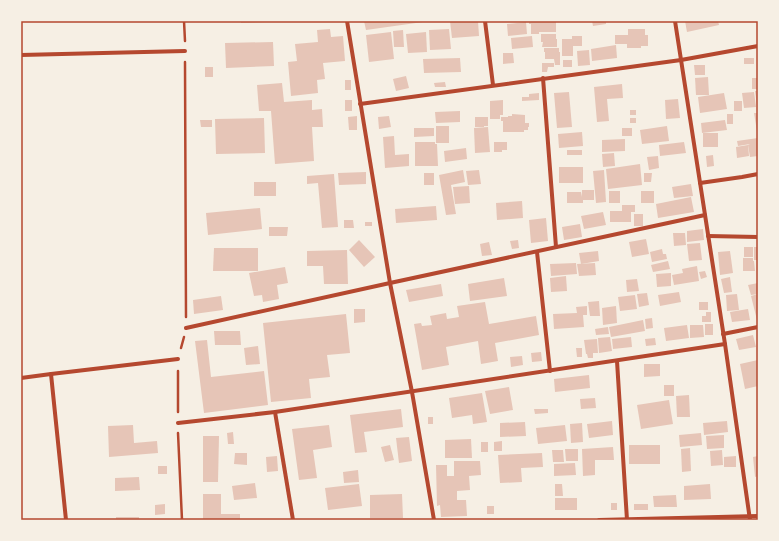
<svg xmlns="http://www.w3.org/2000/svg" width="779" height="541" viewBox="0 0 779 541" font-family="'Source Sans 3',sans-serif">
	<rect width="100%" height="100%" fill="#f6efe4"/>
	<g fill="#e6c5b7">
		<path d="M241 21H266V22L241 23Z"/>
		<path d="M364 21H422L423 22 366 30Z"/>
		<path d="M450 21H478L479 36 452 38Z"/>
		<path d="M529 21H556V32H539V34H531V24H529Z"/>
		<path d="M592 21H606V24L593 26Z"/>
		<path d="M685 21H718L719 25 687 32Z"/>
		<path d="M526 22 527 34 508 36 507 24Z"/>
		<path d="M330 29 331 37 343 36 345 61 323 63 325 79 317 80 318 93 291 96 288 62 297 61 295 44 318 42 317 30Z"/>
		<path d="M449 29 451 49 430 50 429 30Z"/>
		<path d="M628 29H645V35H648V46H641V48H627V44H615V35H628Z"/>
		<path d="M403 30 404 47H394L393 31Z"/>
		<path d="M391 32 394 59 369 62 366 35Z"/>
		<path d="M426 32 427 52 408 53 406 34Z"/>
		<path d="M541 34H556V39H557V47H542L543 42H541Z"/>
		<path d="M532 36 533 47 512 49 511 38Z"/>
		<path d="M572 36H582V46H573V56H562V39H572Z"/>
		<path d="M273 42 274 66 226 68 225 43Z"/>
		<path d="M616 45 617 58 592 61 591 49Z"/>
		<path d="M544 48H559V52H560V65H555L554 59H545V52H544Z"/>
		<path d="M589 50 590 65 578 66 577 51Z"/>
		<path d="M503 53H513L514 63 503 64Z"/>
		<path d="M460 58 461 72 424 73 423 59Z"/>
		<rect x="744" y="58" width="10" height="6"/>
		<rect x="563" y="60" width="9" height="7"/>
		<path d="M542 63H554V67H548L547 72H542Z"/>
		<path d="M694 65H705V75H695Z"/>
		<rect x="205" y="67" width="8" height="10"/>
		<path d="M406 76 409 88 396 91 393 79Z"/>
		<path d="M708 77 709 95H696L695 78Z"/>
		<rect x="752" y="78" width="6" height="11"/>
		<rect x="345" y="80" width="6" height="10"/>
		<path d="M445 82 446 87H435L434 83Z"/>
		<path d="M282 83 284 102 312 100V110L322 109 323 127H312L314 161 275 164 271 111H259L257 85Z"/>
		<path d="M622 84 623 98 607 99 609 121 597 122 594 87Z"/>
		<path d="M755 91H758V106H757Z"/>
		<path d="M569 92 572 127 557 128 554 93Z"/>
		<path d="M754 92 756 107 744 108 742 93Z"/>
		<path d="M539 93V100L522 101V97H529V94Z"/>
		<path d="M724 93 727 109 700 113 698 97Z"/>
		<path d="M678 99 680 118 666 119 665 100Z"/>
		<rect x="345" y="100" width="7" height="11"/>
		<path d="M503 100V115H500V119H490V101Z"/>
		<rect x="734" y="101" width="8" height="10"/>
		<rect x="630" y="110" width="6" height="5"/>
		<path d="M460 111V122L436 123 435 112Z"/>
		<path d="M754 113H758V131H757Z"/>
		<path d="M512 114 525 115V123H529V127H528V130H524V132H503V121H501V117H508V116H512Z"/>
		<rect x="727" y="114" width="6" height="10"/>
		<path d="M357 116V130H349L348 117Z"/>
		<path d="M389 116 391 127 379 129 378 117Z"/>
		<path d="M475 117H488V126H484V127H475Z"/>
		<path d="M264 118 265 153 216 154 215 119Z"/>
		<rect x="630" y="118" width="6" height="5"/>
		<path d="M200 120H212V127H201Z"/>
		<path d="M725 120 727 130 702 133 701 123Z"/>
		<rect x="436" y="126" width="13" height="17"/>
		<path d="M667 126 669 141 642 144 640 130Z"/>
		<path d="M488 127 490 152 475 153 474 128Z"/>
		<path d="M414 128H434V136L414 137Z"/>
		<rect x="622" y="128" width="10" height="8"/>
		<path d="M582 132 583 146 559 148 558 134Z"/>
		<rect x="703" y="133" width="15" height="14"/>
		<path d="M394 136 395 155 409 154V166L385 168 383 137Z"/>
		<path d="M758 138V156L750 157 748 145 750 144 738 146 737 141Z"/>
		<path d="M625 139V151L602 152V140Z"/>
		<path d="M415 142H435V144H437L438 166H415Z"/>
		<path d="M494 142H507V150H502V152H494Z"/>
		<path d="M684 142 686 153 660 156 659 145Z"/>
		<path d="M748 145 749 156 737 158 736 147Z"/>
		<path d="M466 148 467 159 445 162 444 151Z"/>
		<rect x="567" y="150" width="15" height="5"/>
		<path d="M614 153 615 166 603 167 602 154Z"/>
		<path d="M713 155 714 166 707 167 706 156Z"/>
		<path d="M658 156 659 168 649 170 647 157Z"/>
		<path d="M640 164 642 185 608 189 606 169Z"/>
		<rect x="559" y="167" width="24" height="16"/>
		<path d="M463 170 465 182 451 185 456 214 446 215 439 175Z"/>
		<path d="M479 170 481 184 468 185 466 171Z"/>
		<path d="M604 170 606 202 596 203 593 171Z"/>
		<path d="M366 172V184L339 185 338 173Z"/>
		<rect x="424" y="173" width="10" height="12"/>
		<path d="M644 173H652L651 182H644Z"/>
		<path d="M334 174 338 227 322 228 318 183 307 184V176Z"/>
		<rect x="254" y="182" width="22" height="14"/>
		<path d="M691 184 693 196 674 198 672 187Z"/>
		<path d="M469 186 470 203 455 204 453 187Z"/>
		<path d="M582 190H594V200H583V203H567V192H581L582 197Z"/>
		<rect x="609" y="191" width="11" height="12"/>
		<rect x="641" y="191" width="13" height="12"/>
		<path d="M691 197 694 212 658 218 656 204Z"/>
		<path d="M522 201 523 218 497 220 496 203Z"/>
		<path d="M622 205H635V212H631V222H610V211H622Z"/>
		<path d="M436 206 437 220 396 223 395 209Z"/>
		<path d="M260 208 262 229 208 235 206 213Z"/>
		<path d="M603 212 606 225 584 229 581 216Z"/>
		<rect x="634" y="214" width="9" height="12"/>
		<path d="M546 218 548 241 531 243 529 220Z"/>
		<path d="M344 220H353L354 228H344Z"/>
		<rect x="365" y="222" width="7" height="4"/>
		<path d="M580 224 582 237 564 240 562 227Z"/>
		<path d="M269 227H288L287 236H269Z"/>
		<path d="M703 229 704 240 687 242V231Z"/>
		<path d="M673 233H685L686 245 674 246Z"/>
		<path d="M646 239 649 254 632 257 629 242Z"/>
		<path d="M359 240 375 257 364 267 349 250Z"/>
		<path d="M518 240 519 248 512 249 510 241Z"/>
		<path d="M489 242 492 255 482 256 480 244Z"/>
		<path d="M700 243 702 260 689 261 687 244Z"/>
		<rect x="744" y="247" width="9" height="10"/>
		<rect x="754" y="247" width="4" height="13"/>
		<path d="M214 248H258V271H213Z"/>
		<path d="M662 249 663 254H666L667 259 652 262 650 252Z"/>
		<path d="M347 250 348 284H324L323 266H307V251Z"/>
		<path d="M598 251 599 261 581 264 579 253Z"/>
		<path d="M730 251 733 273 720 275 718 252Z"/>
		<path d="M743 258H753V261H754L755 271H743Z"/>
		<path d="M668 261 670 269 653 272 651 265Z"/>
		<path d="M576 263 577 274 551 276 550 264Z"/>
		<path d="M595 263 596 275 579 276 577 264Z"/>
		<path d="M697 266 699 281 674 285 672 275 683 273 682 269Z"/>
		<path d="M285 267 288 283 277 285 279 299 263 302 262 295 254 296 249 273Z"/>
		<path d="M705 271 707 277 701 279 699 272Z"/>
		<path d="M671 273V286L657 287 656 274Z"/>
		<path d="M566 276 567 291 551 292 550 278Z"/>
		<path d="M730 277 732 292 724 293 721 279Z"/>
		<path d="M504 278 507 296 470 301 468 284Z"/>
		<path d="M637 279 639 291 627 292 626 280Z"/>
		<path d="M758 283V294L751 295 748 285Z"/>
		<path d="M441 284 443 296 409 302 406 290Z"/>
		<path d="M679 292 681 302 660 306 658 295Z"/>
		<path d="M647 293 649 305 639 307 637 294Z"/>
		<path d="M737 294 739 310 727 311 726 295Z"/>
		<path d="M758 294V320H757L751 296Z"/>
		<path d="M635 295 637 309 620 311 618 297Z"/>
		<path d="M221 296 223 310 194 314 193 300Z"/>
		<path d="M599 301 600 316H590L588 302Z"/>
		<path d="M485 302 489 324 536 316 539 335 495 343 498 361 481 364 478 341 446 347 449 365 422 370 414 324 421 323 422 326 432 325 430 316 446 313 447 319 459 317 457 306Z"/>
		<rect x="699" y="302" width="9" height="8"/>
		<path d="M587 306V315H583L584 327 554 329 553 314 577 313 576 307Z"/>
		<path d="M616 306 617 323 603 325 602 308Z"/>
		<path d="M354 309H365V322L354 323Z"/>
		<path d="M748 309 750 320 732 322 730 312Z"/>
		<path d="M706 312H711V322H702V316H706Z"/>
		<path d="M346 314 350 353 327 355 330 377 309 379 311 398 271 402 263 323Z"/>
		<path d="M652 318 653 328 646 329 645 319Z"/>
		<path d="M643 320 645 331 611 337 609 327Z"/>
		<rect x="705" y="324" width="8" height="11"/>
		<path d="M687 325 689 338 666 341 664 328Z"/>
		<path d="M690 325H703L704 337 690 338Z"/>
		<path d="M608 327 609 334 596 335 595 329Z"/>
		<path d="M214 331H240L241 345H215Z"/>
		<path d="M753 335 756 347 739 350 736 339Z"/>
		<path d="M610 337 612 351 599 353 598 338Z"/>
		<path d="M631 337 632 347 613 349 612 339Z"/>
		<path d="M655 338 656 345 646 346 645 339Z"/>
		<path d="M597 339 598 353H593V358H588L587 354H586L584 340Z"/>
		<path d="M207 340 211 377 264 371 268 405 204 413 195 341Z"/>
		<path d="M258 346 260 364 246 365 244 348Z"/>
		<path d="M576 348H582V357H577Z"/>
		<path d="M541 352 542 361 532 362 531 353Z"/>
		<path d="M522 356 523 365 511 367 510 357Z"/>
		<path d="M758 360V386L745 389 740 364Z"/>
		<path d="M644 364H660V376L644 377Z"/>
		<path d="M589 375 590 388 555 392 554 379Z"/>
		<rect x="664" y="385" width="10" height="11"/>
		<path d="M509 387 513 410 490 414 485 391Z"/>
		<path d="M482 393 487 422 473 424 472 415 452 418 449 398Z"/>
		<path d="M689 395 690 417H677L676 396Z"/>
		<path d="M595 398 596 408 581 409 580 399Z"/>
		<path d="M669 400 673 424 641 429 637 405Z"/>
		<path d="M401 409 403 427 364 432 367 452 355 453 350 415Z"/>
		<path d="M534 409H548V413L535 414Z"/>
		<rect x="428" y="417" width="5" height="7"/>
		<path d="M612 421 613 435 589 438 587 424Z"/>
		<path d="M727 421 728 432 704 435 703 423Z"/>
		<path d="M525 422 526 436 500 437V423Z"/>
		<path d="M582 423 583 442 571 443 570 424Z"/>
		<path d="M133 425 134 443 157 441 158 453 109 457 108 426Z"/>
		<path d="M329 425 332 447 313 450 317 478 299 480 292 429Z"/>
		<path d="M565 425 567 441 538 444 536 428Z"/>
		<path d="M233 432 234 444H228L227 433Z"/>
		<path d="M701 433 702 445 680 447 679 435Z"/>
		<path d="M724 435V448L707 449 706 436Z"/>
		<path d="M203 436H219L218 482H203Z"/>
		<path d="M409 437 412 461 399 463 396 438Z"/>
		<path d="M471 439 472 458H445V440Z"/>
		<path d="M502 441V451H494V442Z"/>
		<rect x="481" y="442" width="7" height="10"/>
		<path d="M390 445 394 460 385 462 381 447Z"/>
		<rect x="629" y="445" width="31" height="19"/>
		<path d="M613 447 614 460H595V475L583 476 582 449Z"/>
		<path d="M690 448 691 471 682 472 681 449Z"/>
		<path d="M565 449H578V461H566Z"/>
		<path d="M552 450H563L564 462H553Z"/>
		<path d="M722 450 723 465 711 466 710 451Z"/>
		<path d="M235 453H247V465L234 464Z"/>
		<path d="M542 453 543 467 521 468 522 482 500 483 498 455Z"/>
		<path d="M277 456 278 471 267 472 266 457Z"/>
		<path d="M736 456V467H724V457Z"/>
		<path d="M758 456V476L755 477 753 457Z"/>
		<path d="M454 461H480L481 475 469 476 470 490 457 491V500H466L467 516 441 517 440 505 437 506 436 465H447V476H454Z"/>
		<path d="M575 463 576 475 554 476V464Z"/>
		<rect x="158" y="466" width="9" height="8"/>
		<path d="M358 470 359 482 344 483 343 472Z"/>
		<path d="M139 477 140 490 115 491V478Z"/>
		<path d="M255 483 257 498 234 500 232 486Z"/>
		<path d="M359 484 362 506 328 510 325 488Z"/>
		<path d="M555 484H562L563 496H555Z"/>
		<path d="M710 484 711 499 684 500V486Z"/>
		<path d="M203 494H221V514H240V520H203Z"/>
		<path d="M402 494 403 518H370V495Z"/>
		<path d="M676 495 677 507H654L653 496Z"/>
		<rect x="555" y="498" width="22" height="12"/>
		<rect x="611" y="503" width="6" height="7"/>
		<path d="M165 504V514L155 515V505Z"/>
		<rect x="634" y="504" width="14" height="6"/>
		<rect x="487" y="506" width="7" height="8"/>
		<rect x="116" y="517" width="23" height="3"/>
	</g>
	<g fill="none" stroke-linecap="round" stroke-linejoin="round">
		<g stroke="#b5482f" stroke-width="2.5">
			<path d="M184 21 185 41"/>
			<path d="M185 62 186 317"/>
			<path d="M181 348 184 337"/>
			<path d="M178 371V412"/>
			<path d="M178 433 182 520"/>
		</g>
		<g stroke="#b5482f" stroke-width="4">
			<path d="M347 21 390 283 412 392 434 520"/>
			<path d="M485 21 493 85"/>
			<path d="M675 21 725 344 750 520"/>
			<path d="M21 55 185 51"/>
			<path d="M543 78 556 247"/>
			<path d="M360 104 681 60 758 46"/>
			<path d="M700 183 742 177 758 174"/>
			<path d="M708 236 758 237"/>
			<path d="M537 252 550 371"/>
			<path d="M186 328 390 283 705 215"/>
			<path d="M723 334 758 327"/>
			<path d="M617 361 627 520"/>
			<path d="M51 374 66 520"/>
			<path d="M21 378 51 374 178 359"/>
			<path d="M275 412 293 520"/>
			<path d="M178 423 275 412 725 344"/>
			<path d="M599 520 758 516"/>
		</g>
	</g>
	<rect width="779" height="541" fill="none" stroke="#f6efe4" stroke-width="44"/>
	<rect x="22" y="22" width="735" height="497" fill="none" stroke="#b5482f" stroke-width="1.5"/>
</svg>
